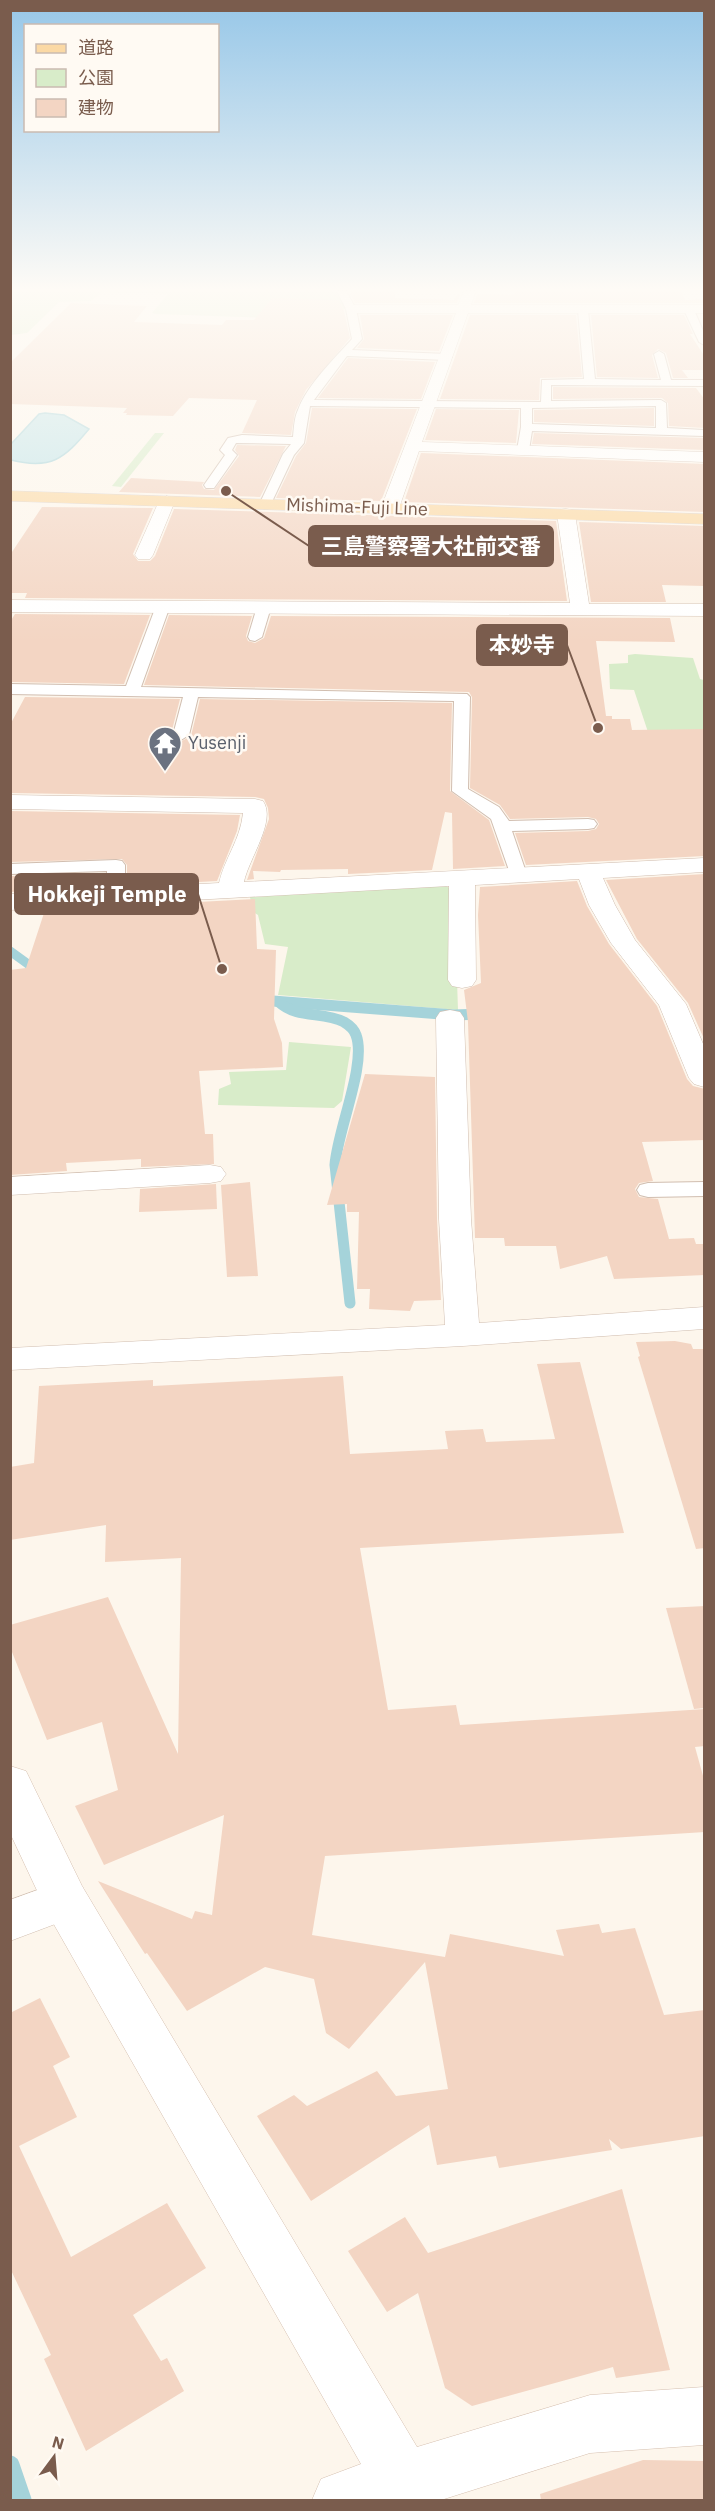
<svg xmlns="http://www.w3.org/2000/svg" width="715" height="2511" viewBox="0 0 715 2511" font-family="'IBM Plex Sans','Noto Sans JP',sans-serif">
	<rect width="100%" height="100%" fill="#fdf6ec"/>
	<g fill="#d8ecc9">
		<path d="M11 291H337L345 309 270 318 156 314 152 313 168 294 102 292 91 301 59 302 27 333 11 335Z"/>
		<path d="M155 433H164L121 487 112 486Z"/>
		<path d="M635 654 693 658 700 679 704 680V785L648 732 634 690 610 689 609 664 628 663V655Z"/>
		<path d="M446 886 454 891 458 1010 278 995 288 947 265 944 258 915 253 912 250 897Z"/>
		<path d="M289 1042 351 1047 342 1101 334 1108 218 1105 219 1089 231 1084 229 1072 286 1070Z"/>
	</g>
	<path fill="#bfe3e8" stroke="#a5d3da" stroke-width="1.5" d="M45 413 64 415 89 429C64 459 51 470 11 460V444L39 414Z"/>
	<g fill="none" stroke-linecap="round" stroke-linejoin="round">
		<path stroke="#a5d3da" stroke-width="9" d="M10 951 39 972"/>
		<g stroke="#a5d3da" stroke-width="11">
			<path d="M260 1000 454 1015 482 1014"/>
			<path d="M279 1002C297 1019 323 1011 344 1022 349 1025 354 1029 356 1035 367 1064 337 1131 335 1165L350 1303"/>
		</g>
		<path stroke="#a5d3da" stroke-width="19" d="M10 2465 22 2500"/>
	</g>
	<g fill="#f3d5c3">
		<path d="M351 291H395V298L434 299 454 300 458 294H460L457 303H355L351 295Z"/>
		<path d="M517 291H681L685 300 705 299V303H474L477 294 513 295Z"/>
		<path d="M272 298 339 300 344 311 350 338 306 390 295 412 291 435 242 433 257 400 189 398 173 416 126 415 127 413H123L127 408 10 404V363L71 303 147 306 134 322 222 325 226 320H254Z"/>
		<path d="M360 315H453L439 351 357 348 364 339Z"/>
		<path d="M470 315H576L582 377 540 378 539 400 440 399Z"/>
		<path d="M591 315H684L693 334H690L705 357V370H682L688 378H673L666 353 658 349 652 355 658 378 597 377Z"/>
		<path d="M348 358 435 362 421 399 318 398Z"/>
		<path d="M553 387 696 388 705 400V428L669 426 668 403 662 398 553 399Z"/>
		<path d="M312 408 417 409 381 501 276 498 296 456 306 443Z"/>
		<path d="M654 408V426L534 422V410Z"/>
		<path d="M436 409 519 410 516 443 425 440Z"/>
		<path d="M534 433 705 438V450L532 444Z"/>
		<path d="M237 445 286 446 260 497 119 492 131 478 204 482 202 485 204 489 214 490 239 456 235 450Z"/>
		<path d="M421 453 705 464V512L404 502Z"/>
		<path d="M42 507 153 508 133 554 138 561H150L155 556 174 509 556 521 567 601 25 598 27 593H10V555Z"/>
		<path d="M579 522 705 526V586L662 585 666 602H591Z"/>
		<path d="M15 614 150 615 124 684 10 682V622Z"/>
		<path d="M169 615 252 616 246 636 248 641 255 643 264 638 271 616 670 618 675 642 596 641 606 716H612V719H630L632 730 705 729V856L526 865 515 833 588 831 596 829 599 824 596 819 588 817 510 819 500 805 470 788 472 697 469 692 144 685Z"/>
		<path d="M25 697 180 699 171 734 180 742 191 736 200 699 452 703 450 791 489 820 505 866 453 869 452 813 445 812 432 870 348 874V869L281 870 280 872 253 871 254 879 247 880 269 819 268 808 264 799 255 797 10 793V725Z"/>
		<path d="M10 811 240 815 237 831 217 881 127 886V865L122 859 10 862Z"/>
		<path d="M105 873V887L10 892V876Z"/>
		<path d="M705 874V1041L688 1003 637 939 606 880Z"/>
		<path d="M577 881 587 906 609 944 657 1006 687 1079 693 1086 705 1089V1140L642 1142 653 1181 639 1183 635 1189 639 1197 658 1199 669 1239 694 1238 696 1244H705V1275L614 1279 607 1256 560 1269 556 1246H505L504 1238H475L468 1022 464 990 481 983 478 915 480 887Z"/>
		<path d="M255 899 257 949 276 950 274 1019 282 1043 283 1067 199 1071 205 1134H213L214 1164 141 1167V1159L66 1163 67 1171 10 1175V970L26 968 45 910Z"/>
		<path d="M365 1074 435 1077 437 1219 441 1300 414 1301 410 1311 369 1309 370 1289H357L359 1212H347V1204L327 1205Z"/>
		<path d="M250 1182 258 1276 227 1277 221 1185Z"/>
		<path d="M216 1184 217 1209 139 1212 140 1189Z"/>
		<path d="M675 1341 691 1344 693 1349H705V1548L696 1549 638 1357 640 1356 636 1342Z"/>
		<path d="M580 1362 624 1533 360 1548 388 1710 456 1705 460 1725 705 1709V1746L695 1747 705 1783V1832L325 1856 312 1935 445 1957 450 1934 564 1956 556 1930 599 1924 602 1933 635 1928 664 2015 705 2010V2136L621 2149 609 2139 612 2150 499 2168 496 2156 437 2165 429 2125 311 2201 257 2116 294 2095 307 2106 377 2071 396 2096 448 2089 425 1962 349 2049 326 2033 314 1979 265 1967 187 2011 147 1953 145 1954 98 1881 192 1919 195 1911 212 1915 224 1815 104 1865 75 1806 118 1790 102 1722 47 1740 10 1647V1625L108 1597 178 1754 181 1558 105 1562 106 1525 10 1540V1467L34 1463 39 1386 153 1380V1386L343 1376 350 1454 448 1449 445 1431 483 1429 486 1442 555 1439 537 1364Z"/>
		<path d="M705 1606V1708L694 1709 666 1608Z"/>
		<path d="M40 1998 70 2057 53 2066 77 2117 19 2146 71 2257 167 2203 206 2268 133 2315 161 2361 167 2358 184 2391 86 2451 44 2359 51 2355 10 2268V2013Z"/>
		<path d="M622 2189 670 2370 616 2378 613 2367 472 2406 445 2388 418 2293 387 2312 348 2251 405 2217 428 2253Z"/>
		<path d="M643 2460 705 2461V2500H541L540 2494Z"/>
	</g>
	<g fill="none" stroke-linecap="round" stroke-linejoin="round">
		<defs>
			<g id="lane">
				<path d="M337 291H346L356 309 362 339 352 350 447 354 452 357 447 360 347 356 314 400 541 402 542 380 584 379 578 310 583 307 588 310 595 379 661 380 654 354 659 351 664 354 671 380H704V386L551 385V401L661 400 666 403 667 428 704 430V436L532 431 529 450 523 453 517 450 521 427V408L310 406 304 443 294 455 269 508 265 509 259 505 283 454 291 444 236 443 232 450 237 455 214 488H206L204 485 225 455 220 450 228 438 242 435 293 437C294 428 294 418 298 410 307 385 335 358 352 339L346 309ZM656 406V428L532 424V408Z"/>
				<path d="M686 308 694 310 704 333V345L699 342 684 310Z"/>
				<path d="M163 602 170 606 141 687 467 694 470 697 468 789 499 807 509 821 588 819 594 820 597 824 594 828 588 829 512 831 527 875 524 879H512L491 819 452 791 454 701 198 697 189 735 181 740 173 735 183 697 10 694V684L126 686 156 606Z"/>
				<path d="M264 603 271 607 262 637 255 641 250 640 248 637 257 607Z"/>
				<path d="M116 860 122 861 125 865V897L123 901H109L107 897V871L10 874V864Z"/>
				<path d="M704 1182V1196L648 1197 640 1195 637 1190 640 1185 648 1183Z"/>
			</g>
			<g id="street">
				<path d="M464 291H476L471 305H704V313H468L422 442 704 452V462L419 451 399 508 396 512H384L381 508 456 313H351L345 309 351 305H458Z"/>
				<path d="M167 496 175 501 153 555 150 559H138L135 555 159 501Z"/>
				<path d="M566 509 572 510 575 514 589 604H704V616L10 612V600L570 603 557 514 560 510Z"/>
				<path d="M10 795 255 799 263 801C277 821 248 860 244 882L704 858V872L603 878 615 905 635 940 686 1004 704 1046V1087L694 1084 689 1078 659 1005 611 943 589 905 579 879 475 885 476 980 472 986 462 988 452 986 448 980 449 886 10 910V894L219 883C225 857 240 841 243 813L10 809Z"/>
				<path d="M450 1010 460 1012 464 1018 471 1219 479 1323 704 1307V1329L463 1346 10 1370V1348L445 1325 439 1219 436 1018 440 1012Z"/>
				<path d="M210 1165 221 1167 226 1174 221 1181 210 1183 10 1195V1177Z"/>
				<path d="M65 1880 82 1886 88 1900 82 1914 10 1941V1900Z"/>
			</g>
			<path id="secondary" d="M10 1766 26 1771 82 1886 417 2447 590 2395 704 2387V2445L590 2453 441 2500H312L321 2479 361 2464 48 1914 10 1833Z"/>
			<path id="primary" d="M10 491 704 514V524L10 501Z"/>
		</defs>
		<use href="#lane" stroke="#d1beb0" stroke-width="2"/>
		<use href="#street" stroke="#d1beb0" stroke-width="1"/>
		<use href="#secondary" stroke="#d6c0b0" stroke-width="1"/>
		<use href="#primary" stroke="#dad1cd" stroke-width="1"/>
		<use href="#lane" fill="#fff" fill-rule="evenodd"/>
		<use href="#street" fill="#fff" fill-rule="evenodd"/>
		<use href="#secondary" fill="#fff" fill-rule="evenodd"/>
		<use href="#primary" fill="#fbd9a5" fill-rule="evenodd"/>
	</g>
	<linearGradient id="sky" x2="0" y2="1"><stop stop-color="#97c7e8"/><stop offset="0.45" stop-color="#fefbf6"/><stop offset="1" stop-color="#fefbf6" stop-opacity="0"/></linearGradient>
	<rect width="715" height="643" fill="url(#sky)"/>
	<defs>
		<symbol id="temple-pin" viewBox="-11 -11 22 30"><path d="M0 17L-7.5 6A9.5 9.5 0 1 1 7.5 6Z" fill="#6b7280" stroke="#fffaf3"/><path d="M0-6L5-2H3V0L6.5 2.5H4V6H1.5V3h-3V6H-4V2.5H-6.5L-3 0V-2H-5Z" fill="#fff"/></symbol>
	</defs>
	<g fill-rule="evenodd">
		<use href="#temple-pin" x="146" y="724" width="38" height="52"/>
	</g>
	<g text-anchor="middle" stroke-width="5" stroke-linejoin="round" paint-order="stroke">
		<g font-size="18" fill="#7a5c4d" stroke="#fffaf3">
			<text transform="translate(357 507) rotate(2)" y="6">Mishima-Fuji Line</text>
		</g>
		<g font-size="18" fill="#5b616d" stroke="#fffaf3" text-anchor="start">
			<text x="188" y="749">Yusenji</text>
		</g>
	</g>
	<path fill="none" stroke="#7a5c4d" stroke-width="2" d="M226 491L309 546M598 728L567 645M222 969L198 894"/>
	<g fill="#7a5c4d" stroke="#fffaf3" stroke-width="2">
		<circle cx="226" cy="491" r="6"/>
		<circle cx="598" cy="728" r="6"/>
		<circle cx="222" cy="969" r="6"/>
	</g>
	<g fill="#7a5c4d" stroke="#7a5c4d" stroke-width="2">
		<rect x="309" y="526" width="244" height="40" rx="6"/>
		<rect x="477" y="625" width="90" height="40" rx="6"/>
		<rect x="15" y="874" width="183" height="40" rx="6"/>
	</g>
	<g font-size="22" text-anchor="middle" font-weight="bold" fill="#fff">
		<text x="431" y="554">三島警察署大社前交番</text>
		<text x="522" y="653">本妙寺</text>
		<text x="107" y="902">Hokkeji Temple</text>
	</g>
	<rect width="715" height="2511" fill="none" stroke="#7a5c4d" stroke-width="24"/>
	<rect x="24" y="24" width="195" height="108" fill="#fffaf3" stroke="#cabbb1" stroke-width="1.5"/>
	<rect x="36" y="44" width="30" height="9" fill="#fbd9a5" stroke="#cabbb1" stroke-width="1.5"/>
	<text x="78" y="54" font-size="18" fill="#7a5c4d">道路</text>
	<rect x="36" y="69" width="30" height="18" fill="#d8ecc9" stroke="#cabbb1" stroke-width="1.5"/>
	<text x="78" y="84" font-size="18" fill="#7a5c4d">公園</text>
	<rect x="36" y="99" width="30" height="18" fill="#f3d5c3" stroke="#cabbb1" stroke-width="1.5"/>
	<text x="78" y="114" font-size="18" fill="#7a5c4d">建物</text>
	<g transform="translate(54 2457) rotate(16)" stroke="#fffaf3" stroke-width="4.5" paint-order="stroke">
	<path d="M0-4.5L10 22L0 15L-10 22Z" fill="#7a5c4d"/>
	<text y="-9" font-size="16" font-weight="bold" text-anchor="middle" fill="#7a5c4d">N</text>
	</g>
</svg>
